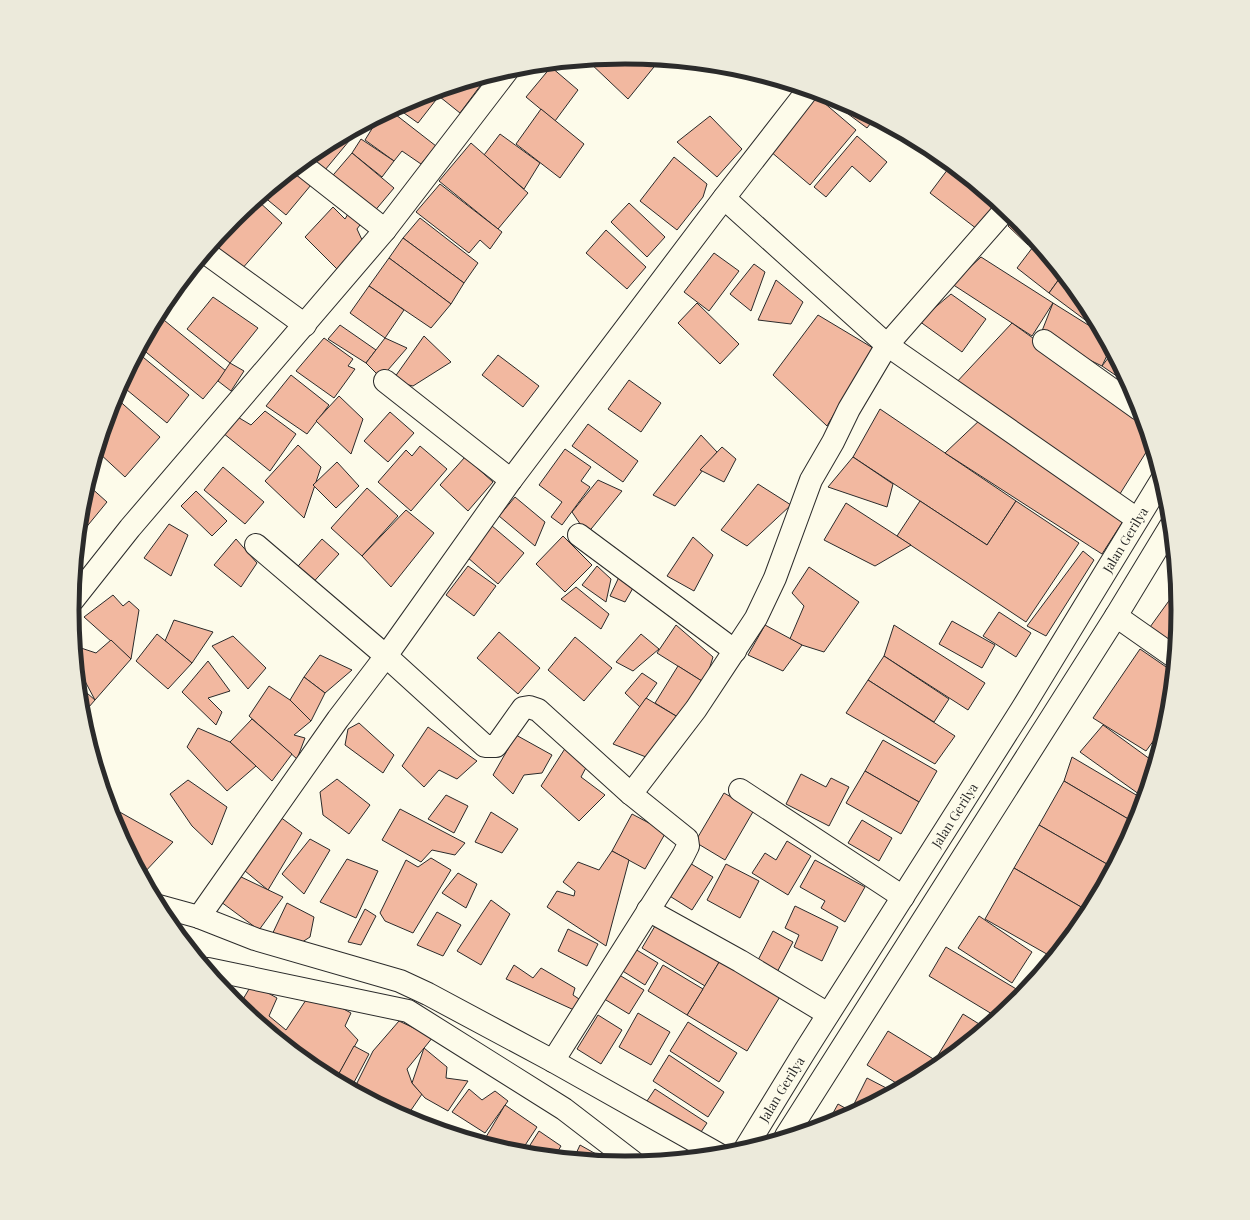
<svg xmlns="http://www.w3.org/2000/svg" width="1250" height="1220" viewBox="0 0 1250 1220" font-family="'Playfair Display',serif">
	<rect width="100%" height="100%" fill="#fdfbea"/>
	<g fill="#f2b8a0" stroke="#2b2b2b">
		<path d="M625 57 658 62 628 99 588 61Z"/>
		<path d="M551 67 578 90 555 121 526 97Z"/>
		<path d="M479 79 483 82 460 113 435 93Z"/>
		<path d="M434 93 439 96 418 123 397 108 414 99Z"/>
		<path d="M816 96 856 130 810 185 770 151Z"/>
		<path d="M834 98 837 99 874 119 867 128 832 102Z"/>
		<path d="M541 109 584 144 560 178 516 144Z"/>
		<path d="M391 111 436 146 421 164 402 151 394 161 365 140 373 127 368 123Z"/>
		<path d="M710 116 742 149 717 177 677 142Z"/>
		<path d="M500 134 540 163 524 189 484 155Z"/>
		<path d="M344 136 349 141 325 170 309 157 318 150Z"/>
		<path d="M857 136 887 162 870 182 852 166 826 197 814 187Z"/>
		<path d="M361 139 394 161 382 177 352 153Z"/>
		<path d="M471 143 528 193 498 229 439 181Z"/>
		<path d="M352 153 394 188 373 213 328 181Z"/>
		<path d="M674 157 707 184 703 197 677 230 640 201Z"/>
		<path d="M951 165 968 180 967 182 996 204 977 229 930 193Z"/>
		<path d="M292 171 311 185 286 215 263 196Z"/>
		<path d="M440 184 502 232 490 249 480 240 469 253 416 212Z"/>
		<path d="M257 200 282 223 241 270 213 245 237 216Z"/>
		<path d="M629 203 665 237 647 257 611 222Z"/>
		<path d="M333 207 345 219 351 209 365 218 357 229 363 242 338 270 305 237Z"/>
		<path d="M420 218 478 263 464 283 403 238Z"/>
		<path d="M1015 218 1033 239 1028 245 1008 226Z"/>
		<path d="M606 230 646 267 627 289 586 253Z"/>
		<path d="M403 238 464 283 451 304 389 258Z"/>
		<path d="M1036 243 1062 275 1049 293 1017 268Z"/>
		<path d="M714 253 739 271 709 311 684 292Z"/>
		<path d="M981 257 1053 303 1032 336 952 284Z"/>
		<path d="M389 258 451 304 431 328 369 286Z"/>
		<path d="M754 264 765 272 751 311 730 294Z"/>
		<path d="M1062 275 1085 303 1100 331 1049 293Z"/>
		<path d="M776 280 803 302 791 324 758 320Z"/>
		<path d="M369 286 404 310 385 338 350 313Z"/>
		<path d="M951 294 986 319 962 352 919 321Z"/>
		<path d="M213 297 258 328 230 363 187 329Z"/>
		<path d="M697 303 739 344 720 364 678 323Z"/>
		<path d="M1053 303 1101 333 1110 349 1102 366 1040 336Z"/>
		<path d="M818 315 873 348 827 426 773 375Z"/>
		<path d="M159 316 226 371 203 399 141 348Z"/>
		<path d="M1012 323 1141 416 1150 446 1118 497 954 385Z"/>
		<path d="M340 325 376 350 366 363 328 339Z"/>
		<path d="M424 336 451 362 413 386 392 381Z"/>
		<path d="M324 338 353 359 348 366 355 369 334 398 296 371Z"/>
		<path d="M385 338 407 348 381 378 366 363Z"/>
		<path d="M138 353 189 395 167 423 121 385Z"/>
		<path d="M1112 353 1127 383 1102 366Z"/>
		<path d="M498 355 539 386 523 407 482 375Z"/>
		<path d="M230 363 244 371 231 391 218 381Z"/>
		<path d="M291 375 329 405 307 434 266 406Z"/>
		<path d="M629 380 661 403 641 432 608 409Z"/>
		<path d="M339 396 363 419 351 454 316 421Z"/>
		<path d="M115 397 160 437 125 477 98 452Z"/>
		<path d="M880 409 1016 501 987 545 853 457Z"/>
		<path d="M265 411 296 434 270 471 223 433 236 416 251 425Z"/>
		<path d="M390 412 414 433 388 462 364 441Z"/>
		<path d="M982 418 1125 518 1102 554 945 453Z"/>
		<path d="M588 424 638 461 623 482 572 446Z"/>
		<path d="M701 435 717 452 675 506 653 495Z"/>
		<path d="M298 445 321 467 304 518 265 481Z"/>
		<path d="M420 446 447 469 411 511 378 482 406 450 412 456Z"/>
		<path d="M722 447 736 459 724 482 700 470Z"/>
		<path d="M565 449 591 467 581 481 590 487 562 525 551 517 562 502 539 485Z"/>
		<path d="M465 457 493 482 468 511 440 485Z"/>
		<path d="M853 457 893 484 887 507 828 487Z"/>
		<path d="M337 462 359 486 336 508 313 485Z"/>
		<path d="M223 467 264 502 245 524 204 490Z"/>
		<path d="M598 480 622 491 587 534 572 512Z"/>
		<path d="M758 484 791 505 747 546 721 530Z"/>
		<path d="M88 485 107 502 84 530 80 527 83 502Z"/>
		<path d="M367 488 398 516 362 556 331 528Z"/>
		<path d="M196 491 227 521 212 536 181 506Z"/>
		<path d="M515 497 545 522 535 546 499 516Z"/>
		<path d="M920 501 987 545 1016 501 1079 543 1026 622 897 536Z"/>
		<path d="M846 503 911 545 875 566 824 540Z"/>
		<path d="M406 510 434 533 391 587 362 556Z"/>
		<path d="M169 524 188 535 171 576 144 558Z"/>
		<path d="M492 526 524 553 498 584 467 557Z"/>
		<path d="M563 536 592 565 565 592 536 564Z"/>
		<path d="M693 537 713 555 694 591 667 576Z"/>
		<path d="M236 539 257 563 241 587 214 565Z"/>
		<path d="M322 539 339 554 308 588 292 573Z"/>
		<path d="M1083 551 1094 560 1046 636 1027 626Z"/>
		<path d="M468 566 496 586 474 616 446 595Z"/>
		<path d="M597 566 611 579 606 602 582 585Z"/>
		<path d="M809 567 859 602 824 652 789 641 804 606 792 593Z"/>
		<path d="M619 577 633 588 625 602 610 596Z"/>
		<path d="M576 587 609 614 601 629 561 599Z"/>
		<path d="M1176 591 1178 610 1174 650 1145 634Z"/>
		<path d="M113 595 123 606 129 601 139 610 131 659 84 617Z"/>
		<path d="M999 612 1031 633 1016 657 983 636Z"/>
		<path d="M174 620 213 632 192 663 165 641Z"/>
		<path d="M952 621 995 645 982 668 939 644Z"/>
		<path d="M676 625 713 657 705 683 657 653Z"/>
		<path d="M765 625 802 645 783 671 748 655Z"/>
		<path d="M894 625 985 683 968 710 884 656Z"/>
		<path d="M499 632 540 668 518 694 477 658Z"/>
		<path d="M157 634 192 663 168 689 136 661Z"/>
		<path d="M641 634 659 649 633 671 616 662Z"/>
		<path d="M233 636 266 668 248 689 212 646Z"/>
		<path d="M575 637 612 668 584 701 548 670Z"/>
		<path d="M111 640 131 659 95 700 78 668 76 655 81 648 96 653Z"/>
		<path d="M1140 649 1172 671 1165 725 1146 751 1093 718Z"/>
		<path d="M320 655 352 670 325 693 304 677Z"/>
		<path d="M884 656 949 699 934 722 868 680Z"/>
		<path d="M208 661 230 691 208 698 222 712 216 725 182 692Z"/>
		<path d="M678 666 705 683 681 719 655 703Z"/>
		<path d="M642 673 657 683 640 707 625 693Z"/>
		<path d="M304 677 325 693 311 721 290 700Z"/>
		<path d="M868 680 955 736 935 764 846 713Z"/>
		<path d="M269 686 290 700 311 721 294 735 305 738 297 759 249 716Z"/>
		<path d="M80 687 95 700 82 715Z"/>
		<path d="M646 698 681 719 646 757 613 744Z"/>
		<path d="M252 719 292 754 272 781 230 742Z"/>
		<path d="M359 723 394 755 383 773 345 745 348 729Z"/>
		<path d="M1103 725 1154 762 1143 797 1080 752Z"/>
		<path d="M428 727 477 761 457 779 439 770 424 787 402 766Z"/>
		<path d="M198 728 230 742 256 766 227 791 187 747Z"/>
		<path d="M516 735 552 755 542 773 524 775 513 794 493 775Z"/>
		<path d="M883 740 937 771 919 802 865 771Z"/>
		<path d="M566 747 589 762 581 777 605 795 579 821 541 786Z"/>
		<path d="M1072 757 1143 799 1135 823 1064 781Z"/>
		<path d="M865 771 919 802 901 834 846 803Z"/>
		<path d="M801 774 826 787 831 778 849 787 829 826 786 804Z"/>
		<path d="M337 779 370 805 349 834 323 815 320 792Z"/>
		<path d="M188 780 227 807 212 845 192 826 170 794Z"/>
		<path d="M1064 781 1135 823 1112 867 1039 825Z"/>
		<path d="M724 793 754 810 725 860 695 842Z"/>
		<path d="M446 795 468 806 454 833 428 819Z"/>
		<path d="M109 806 173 842 142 875 114 821Z"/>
		<path d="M400 809 465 843 455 855 432 850 421 862 382 840Z"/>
		<path d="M491 812 518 829 502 853 475 842Z"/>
		<path d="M276 814 302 833 268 890 239 866Z"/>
		<path d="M632 814 666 832 645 869 612 851Z"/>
		<path d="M862 820 892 838 879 861 848 843Z"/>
		<path d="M1039 825 1112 867 1088 911 1014 868Z"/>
		<path d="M310 839 330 850 304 894 282 874Z"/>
		<path d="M787 841 811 856 788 895 752 873 765 853 776 860Z"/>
		<path d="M612 851 629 860 606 946 547 907 557 891 574 896 575 891 563 882 578 862 599 870Z"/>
		<path d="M431 858 451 870 413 933 385 921 380 913 406 860 418 867Z"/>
		<path d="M347 859 378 871 356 918 320 902Z"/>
		<path d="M815 860 865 887 845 922 821 908 825 901 800 887Z"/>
		<path d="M688 862 713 877 692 910 668 895Z"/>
		<path d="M726 864 759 881 740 918 707 900Z"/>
		<path d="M1014 868 1088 911 1052 957 985 919Z"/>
		<path d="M458 873 477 884 466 908 442 893Z"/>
		<path d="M237 875 283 897 259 930 217 899Z"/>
		<path d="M491 900 510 914 481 965 457 951Z"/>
		<path d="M287 903 314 917 310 937 293 948 269 941Z"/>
		<path d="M795 906 838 927 822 961 794 947 799 935 785 928Z"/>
		<path d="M365 909 376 916 361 945 348 942Z"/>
		<path d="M437 912 461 925 443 956 417 945Z"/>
		<path d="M979 916 1032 952 1012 983 958 948Z"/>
		<path d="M658 921 721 959 705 986 642 948Z"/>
		<path d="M568 929 598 944 587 966 558 951Z"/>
		<path d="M773 931 793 942 776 974 756 964Z"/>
		<path d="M946 947 1023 993 1016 1001 997 1017 929 976Z"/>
		<path d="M635 949 658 963 645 985 621 970Z"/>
		<path d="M721 959 781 995 747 1051 687 1015Z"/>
		<path d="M514 965 533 978 541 968 575 988 573 995 579 999 574 1010 506 979Z"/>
		<path d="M663 965 703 989 687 1015 648 991Z"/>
		<path d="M616 973 644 990 629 1014 601 997Z"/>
		<path d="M252 984 277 998 269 1016 286 1030 310 994 327 1000 351 1013 345 1026 358 1040 336 1079 318 1070 239 1006Z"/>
		<path d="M638 1013 670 1032 651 1065 619 1047Z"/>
		<path d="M963 1014 984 1027 932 1070 901 1086 867 1065 888 1031 935 1060Z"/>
		<path d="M598 1015 622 1030 601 1064 577 1049Z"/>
		<path d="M399 1021 433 1037 407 1069 412 1083 422 1094 407 1116 354 1089 373 1051Z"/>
		<path d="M688 1022 737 1053 719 1082 670 1051Z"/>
		<path d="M354 1046 369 1054 351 1088 336 1079Z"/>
		<path d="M424 1048 447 1067 446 1078 468 1081 448 1111 425 1098 412 1083Z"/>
		<path d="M669 1055 724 1092 708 1117 653 1081Z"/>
		<path d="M867 1078 892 1091 854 1112 851 1110Z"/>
		<path d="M469 1089 482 1100 495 1091 508 1101 485 1133 452 1112Z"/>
		<path d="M655 1089 707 1123 697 1138 645 1104Z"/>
		<path d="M838 1104 852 1112 827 1124Z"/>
		<path d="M505 1105 537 1127 520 1153 483 1142Z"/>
		<path d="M539 1131 561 1146 555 1156 525 1153Z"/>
		<path d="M580 1145 596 1154 593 1160 574 1158Z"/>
	</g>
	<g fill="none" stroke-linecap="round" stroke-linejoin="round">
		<defs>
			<g id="street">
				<path d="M301 164 385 230"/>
				<path d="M724 198 887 345 1137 519"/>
				<path d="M206 253 305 325"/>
				<path d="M1044 341 1139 409"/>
				<path d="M385 381 511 480"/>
				<path d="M579 535 735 651"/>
				<path d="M256 545 386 656 485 746H496L523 708 529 707 538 710 631 794 687 839 688 846 683 856 553 1061"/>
				<path d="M73 600 130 528 385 230 507 71"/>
				<path d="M1116 616 1173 656"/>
				<path d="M740 790 903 897"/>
				<path d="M631 794 696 709 756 618 775 578 811 480 833 442 849 409 887 345 1005 210"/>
				<path d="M159 906 199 917 255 939 400 981 428 994 553 1061 718 1154"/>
				<path d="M648 910 740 961 828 1014"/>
				<path d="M199 917 338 719 386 656 511 480 724 198 808 90"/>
				<path d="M208 969 408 1011 564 1109 633 1162"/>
			</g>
			<g id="highway">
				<path d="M786 1136 1116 616 1170 527"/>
				<path id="s1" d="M745 1149 805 1051 1022 709 1161 481"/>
			</g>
		</defs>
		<use href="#street" stroke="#2b2b2b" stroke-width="24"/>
		<use href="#highway" stroke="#2b2b2b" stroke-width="24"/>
		<use href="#street" stroke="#fdfbea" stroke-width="22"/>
		<use href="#highway" stroke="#fdfbea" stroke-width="22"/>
	</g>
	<g text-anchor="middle" stroke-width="3" stroke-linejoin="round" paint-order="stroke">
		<g font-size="13" fill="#2b2b2b" stroke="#fdfbea">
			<text dy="5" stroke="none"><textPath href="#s1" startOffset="718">Jalan Gerilya</textPath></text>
			<text dy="5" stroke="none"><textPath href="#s1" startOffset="394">Jalan Gerilya</textPath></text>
			<text dy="5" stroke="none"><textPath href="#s1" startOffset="70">Jalan Gerilya</textPath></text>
		</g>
	</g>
	<path d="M0 0H1250V1220H0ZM79 610a546 546 0 1 1 1092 0a546 546 0 1 1-1092 0Z" fill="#eceadb" fill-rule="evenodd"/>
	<path fill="none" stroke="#2b2b2b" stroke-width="5" d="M79 610a546 546 0 1 1 1092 0a546 546 0 1 1-1092 0Z"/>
</svg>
